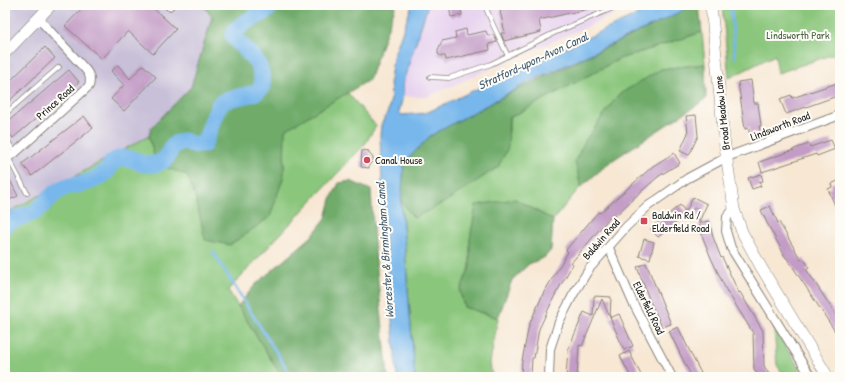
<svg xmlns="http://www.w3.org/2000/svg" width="845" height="382" viewBox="0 0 845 382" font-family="'Patrick Hand',sans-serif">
	<rect width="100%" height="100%" fill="#fdfcf7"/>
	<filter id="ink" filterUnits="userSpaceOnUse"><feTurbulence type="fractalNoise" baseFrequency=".025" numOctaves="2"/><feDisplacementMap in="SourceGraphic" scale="8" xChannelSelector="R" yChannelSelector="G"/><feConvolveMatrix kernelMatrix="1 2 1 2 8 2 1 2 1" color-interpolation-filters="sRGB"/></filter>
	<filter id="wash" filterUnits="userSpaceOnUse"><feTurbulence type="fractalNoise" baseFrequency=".012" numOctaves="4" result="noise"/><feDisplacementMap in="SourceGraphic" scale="16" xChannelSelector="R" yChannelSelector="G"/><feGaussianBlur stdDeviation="0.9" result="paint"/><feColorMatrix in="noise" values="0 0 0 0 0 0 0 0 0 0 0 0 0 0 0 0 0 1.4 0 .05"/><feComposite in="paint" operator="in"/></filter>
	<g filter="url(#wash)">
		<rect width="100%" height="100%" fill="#f7e7d3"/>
		<path fill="#e7d2ef" d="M428 5H636L426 97 403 96V82L408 66Z"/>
		<path fill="#c8bfd8" d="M5 5H203L212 16 191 87 151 128 149 136 5 214Z"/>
		<g fill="#8ac67b" stroke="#53714c">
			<path d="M722 5H840V52L778 73 775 55 729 78Z"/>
			<path d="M702 32 705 64 661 69 578 176 581 187 576 192 553 220 515 199 470 239V267L460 291 464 307 498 318 490 363 492 377H415L401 201 414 218 509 132V118L619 59Z"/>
			<path d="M319 59 376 126 365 144 228 290 282 377H5V214L173 123Z"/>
			<path d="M774 328 805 377H785L777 365Z"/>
		</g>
		<g fill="#6fab6b" stroke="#466444">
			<path d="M203 5H396L369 80 285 130 284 175 270 217 230 245 205 240 196 199 187 175 156 164 149 136 151 128 191 87 212 17Z"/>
			<path d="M693 5H699L702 32 619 59 509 118 508 148 498 167 445 202 414 218 401 201 404 163 430 136 512 92 662 21Z"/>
			<path d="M705 64 706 99 610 162 581 187 575 161 585 141 618 95 661 69Z"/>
			<path d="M350 181 371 190 374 242 388 377H282L238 306 255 285 311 237 326 218 331 199 339 183Z"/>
			<path d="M515 199 553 220 551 250 545 257 529 264 512 280 498 318 464 307 460 291 470 267V239L476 205Z"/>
		</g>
		<path fill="#78b7ec" stroke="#4a6a84" d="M412 5H428L403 82V96L399 112 402 115 426 113 523 67 655 7 666 5H693L662 21 529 82 430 136 404 163 401 201 415 377H397L384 229 380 136 381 125 388 111 391 99 390 80 393 57Z"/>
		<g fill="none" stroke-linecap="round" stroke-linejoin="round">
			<g stroke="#78b7ec" stroke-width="3">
				<path d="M733 5 731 11 735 57"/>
				<path d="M213 252 292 377"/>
			</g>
			<path stroke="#78b7ec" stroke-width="17" d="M5 226 7 222 35 212 55 193 65 187 86 183 98 178 108 170 112 162 120 158 133 159 143 164H156L165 160 171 149 175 144 185 141 193 145 204 144C208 135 215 111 220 104 231 92 267 101 262 78 261 72 260 66 256 61 249 52 240 45 233 36 240 18 262 19 272 5"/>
		</g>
		<g id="blocks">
			<g fill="#c29bc6">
				<path d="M85 5H150L176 29 153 54 128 31 102 59 65 26Z"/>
				<path d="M460 5 462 15 451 17 449 7Z"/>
				<path d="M524 5H592V8L539 20 541 32 504 41 501 33H505L500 11Z"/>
				<path d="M466 29 467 35 486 31 488 36 494 35 497 42 489 44 490 50 446 60 445 56H441L438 54V51L442 41 456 38 455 32Z"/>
				<path d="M45 47 55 58 5 105V86Z"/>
				<path d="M118 65 130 79 143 65 156 77 124 111 111 99 124 85 111 71Z"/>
				<path d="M69 70 79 82 13 138 5 129V124Z"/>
				<path d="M751 80 754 103H758L761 126H759L760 132 749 133V128L745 129 738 82Z"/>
				<path d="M840 82V95L786 114 780 99 791 95 792 98Z"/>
				<path d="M696 115 698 136 689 155 680 151 688 133 686 116Z"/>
				<path d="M84 116 93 128 32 176 22 164Z"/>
				<path d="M831 140 835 149 817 156 816 154 762 172 759 162 794 150V149L809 144 810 147Z"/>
				<path d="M362 150 369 151V153L373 158V161L369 165V168L361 167Z"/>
				<path d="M674 153 680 163 659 176 636 196 612 219 610 217 571 263 573 264 555 295 539 329 534 358H532L531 377H521L522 361 529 325 543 294 568 252 566 250 598 212 600 213 653 166Z"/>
				<path d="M5 170 18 196 5 202Z"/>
				<path d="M761 174 763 181 759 182 761 186 752 189 748 178Z"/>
				<path d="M840 180V217L828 189 832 187 831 184Z"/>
				<path d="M693 197 707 204 699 222 696 207 658 237 650 229 680 205 686 212Z"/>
				<path d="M770 206 778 223 779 222 801 260 804 259 809 267 806 269 840 321V339L787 258H786L767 223 761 210Z"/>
				<path d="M709 221 713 237 721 258 722 257 739 293 740 292 763 331 764 366 771 377H759L754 369 753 333 729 294H728L711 258 703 238 699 223Z"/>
				<path d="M644 239 654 242 650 259 639 256Z"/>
				<path d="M646 263 671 324 662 327 649 299 637 267Z"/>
				<path d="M594 296 611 297 610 318 619 314 633 346 624 350 602 299 582 346 579 345 577 377H566L568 350 584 312 593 316Z"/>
				<path d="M678 327 692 356 703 377H692L684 362 669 331Z"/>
				<path d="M629 351 642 377H631L620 356Z"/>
			</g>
		</g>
	</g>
	<g filter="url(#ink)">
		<use href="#blocks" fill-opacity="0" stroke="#8a8278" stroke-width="1"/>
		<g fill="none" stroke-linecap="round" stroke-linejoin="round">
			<defs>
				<g id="service">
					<path d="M485 5C491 23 500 39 508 56"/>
					<path d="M430 77 449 78 491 64 554 33 620 5"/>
					<path d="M5 114 59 67"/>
					<path d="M5 137 15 153"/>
					<path d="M8 157 27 193"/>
				</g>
				<g id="minor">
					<path d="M169 6 170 5"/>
					<path d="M5 159 15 153 89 86C91 78 90 75 85 69L38 18"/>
					<path d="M734 209 727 217 726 231 731 248 811 377"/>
					<path d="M609 248 633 303 672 377"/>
					<path d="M549 377 550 349 559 322 573 295 589 269 626 227 648 206 688 178 727 157 840 115"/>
				</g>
				<g id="tertiary">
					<path d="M711 5 724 139 734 209 742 232 761 267 828 377"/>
					<path d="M5 53 51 5"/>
				</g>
			</defs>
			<use href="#service" stroke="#8a8278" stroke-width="5.5"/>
			<use href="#minor" stroke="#8a8278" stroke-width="10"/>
			<use href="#tertiary" stroke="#8a8278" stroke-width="12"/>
			<use href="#service" stroke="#fff" stroke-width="4"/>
			<use href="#minor" stroke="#fff" stroke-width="8"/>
			<use href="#tertiary" stroke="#fff" stroke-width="11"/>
		</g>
	</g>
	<g fill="#d1495b" stroke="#fdfcf7" stroke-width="1.5">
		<circle cx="367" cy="160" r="4"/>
		<rect x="640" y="217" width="8" height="8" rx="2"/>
	</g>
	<g text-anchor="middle" stroke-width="4" stroke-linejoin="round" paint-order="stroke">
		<g font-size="11" fill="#486042" stroke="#fdfcf7">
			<text x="798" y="39">Lindsworth Park</text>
		</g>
		<g font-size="11" fill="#1c1c1c" stroke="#fdfcf7">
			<text transform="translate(55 102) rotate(-42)" y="4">Prince Road</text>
			<text transform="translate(722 113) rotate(-96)" y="4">Broad Meadow Lane</text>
			<text transform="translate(780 126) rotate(-21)" y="4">Lindsworth Road</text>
			<text transform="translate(601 239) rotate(-49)" y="4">Baldwin Road</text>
			<text transform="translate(649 308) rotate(64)" y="4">Elderfield Road</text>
		</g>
		<g font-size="11" fill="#1c1c1c" stroke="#fdfcf7" text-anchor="start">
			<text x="375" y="164">Canal House</text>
			<text x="652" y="219">Baldwin Rd /<tspan x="652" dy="13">Elderfield Road</tspan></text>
		</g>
		<g font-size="12" font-style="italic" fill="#415a6f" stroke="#fdfcf7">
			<text transform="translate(533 61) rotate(-25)" y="4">Stratford-upon-Avon Canal</text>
			<text transform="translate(385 250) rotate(-94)" y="4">Worcester &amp; Birmingham Canal</text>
		</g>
	</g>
	<rect width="845" height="382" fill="none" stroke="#fdfcf7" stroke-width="20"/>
</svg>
